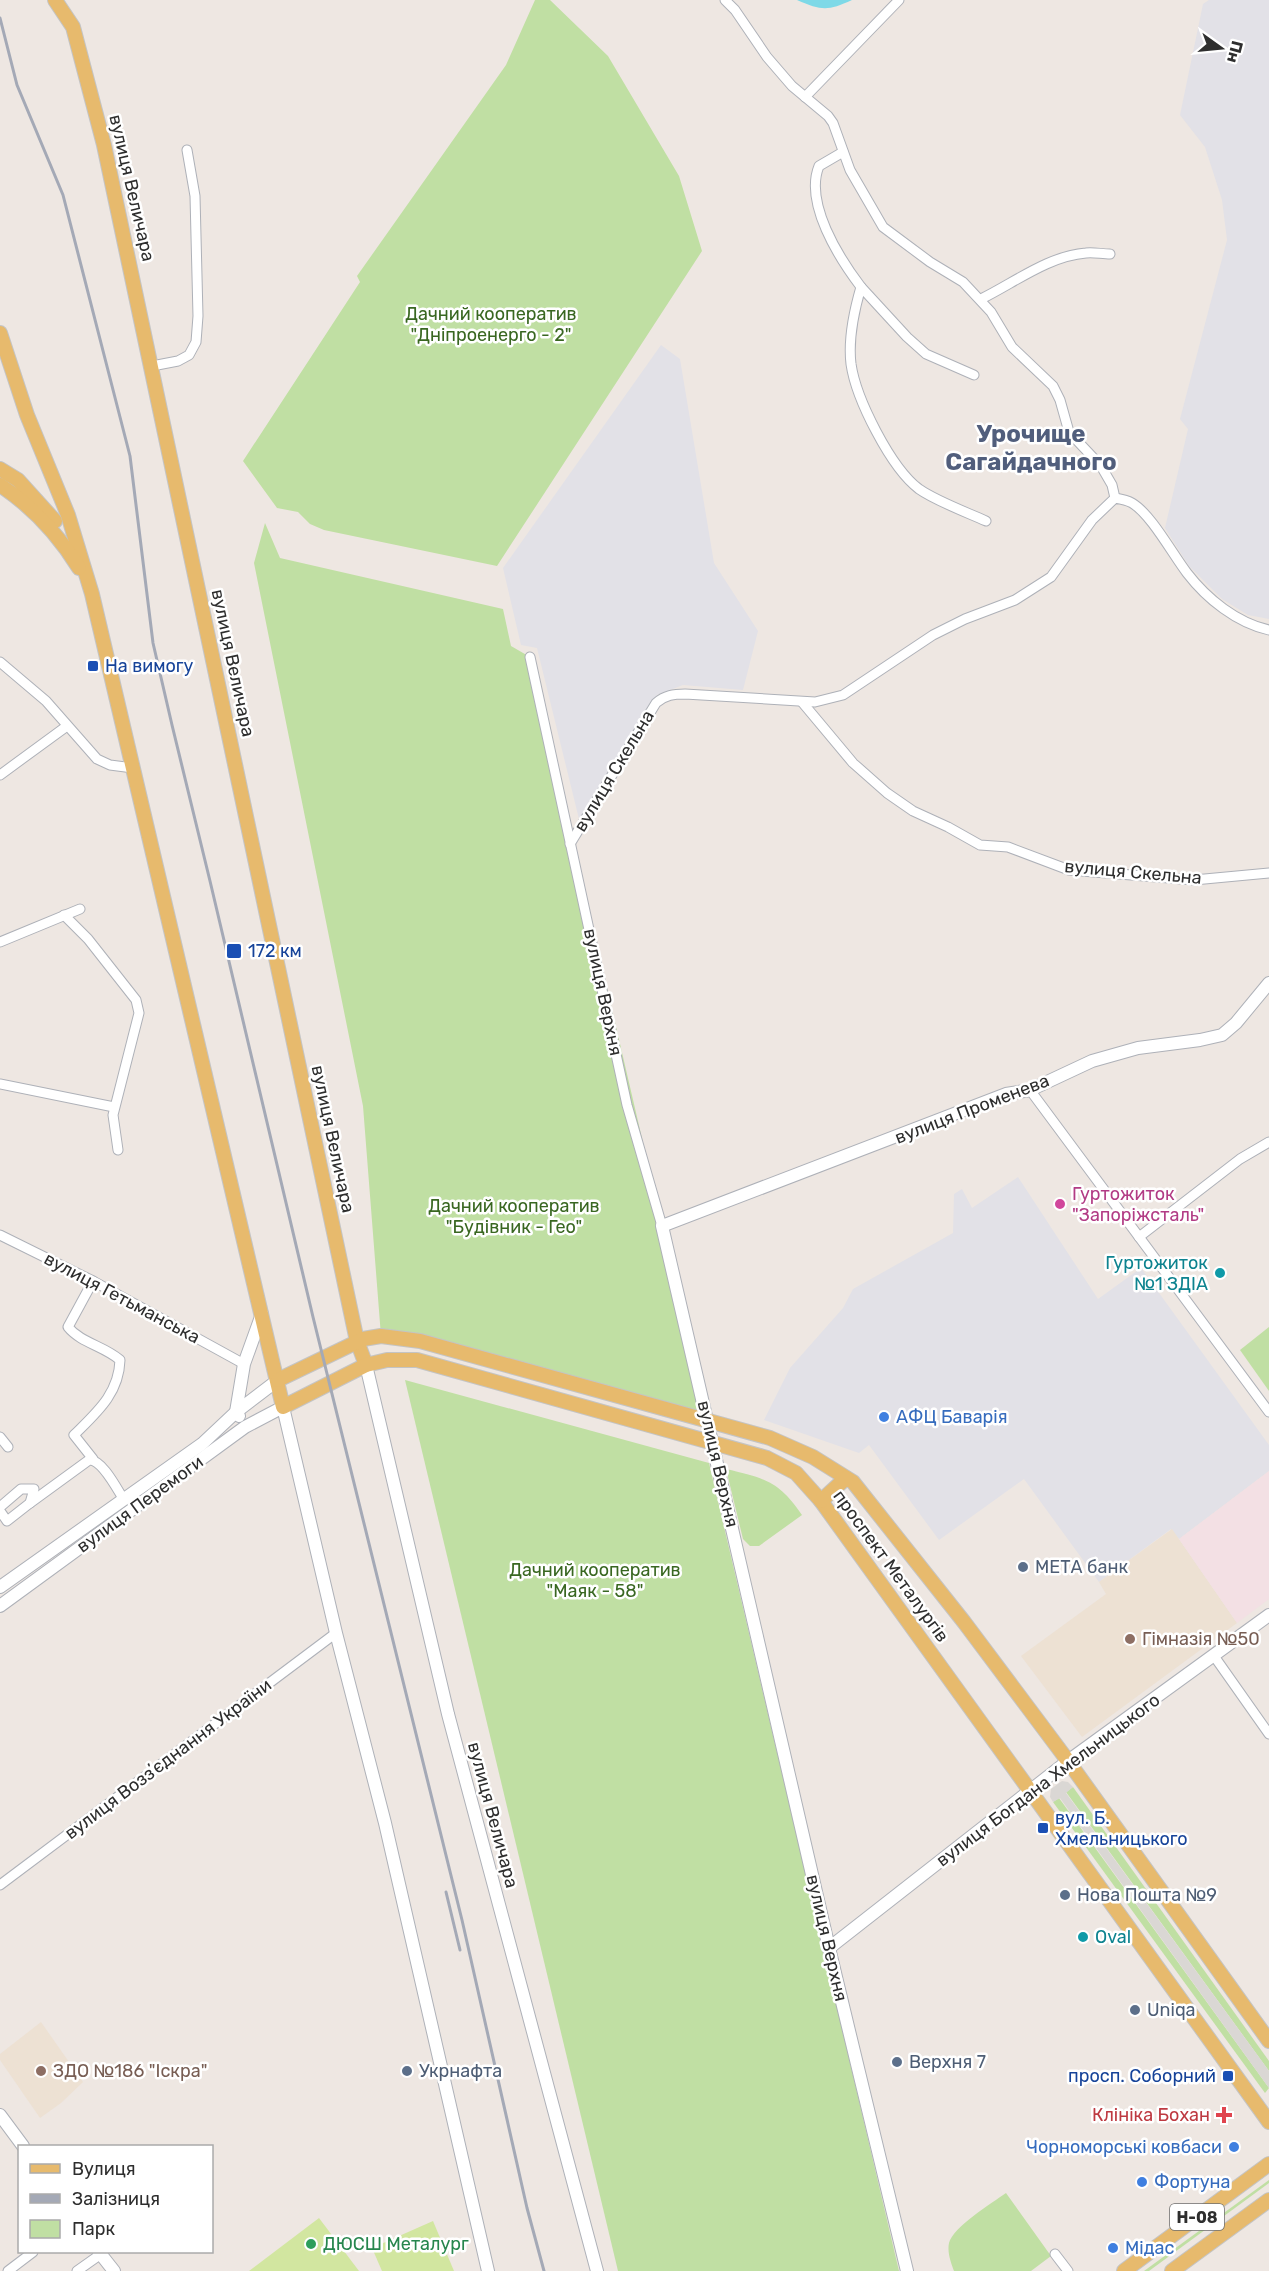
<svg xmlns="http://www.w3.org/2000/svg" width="1269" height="2271" viewBox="0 0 1269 2271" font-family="Rubik,sans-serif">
	<rect width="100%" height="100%" fill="#eee7e2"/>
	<g fill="#e2e1e7">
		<path d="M1209 0H1269V619L1248 615 1222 599 1189 566 1165 528 1188 429 1180 419 1227 240 1222 200 1205 147 1180 115 1203 4Z"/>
		<path d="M661 345 680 359 714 563 758 631 743 690 683 685 657 695 579 819 537 648 521 645 503 568Z"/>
		<path d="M1018 1177 1098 1299 1141 1268 1269 1445V1471L1179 1539 1171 1529 1099 1582 1024 1479 939 1540 869 1445 859 1453 764 1420 790 1368 843 1308 853 1289 953 1233 954 1194 962 1189 972 1208Z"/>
	</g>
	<g fill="#ede1d3">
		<path d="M1172 1529 1237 1623 1082 1737 1021 1656 1106 1594 1099 1582Z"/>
		<path d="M41 2022 83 2082 61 2103 40 2118 0 2060V2054Z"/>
	</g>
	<path fill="#f3e0e4" d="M1269 1471V1599L1237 1623 1179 1539Z"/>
	<g fill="#c0dfa3">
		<path d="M535 0H550L608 56 679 176 702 251 497 566 324 530 310 524 298 512 277 508 243 461 360 282 357 276 506 65Z"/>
		<path d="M265 523 280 558 503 609 511 646 530 657 708 1422 381 1336 363 1106 254 563Z"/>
		<path d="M1269 1327V1391L1240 1350Z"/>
		<path d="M405 1380 709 1463 899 2271H618Z"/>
		<path d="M726 1469C764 1478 779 1481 802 1515L759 1546H750L743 1539Z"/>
		<path d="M1073 1787 1269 2061V2071L1066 1792Z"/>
		<path d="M1059 1798 1269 2088 1265 2093 1053 1802Z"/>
		<path d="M1269 2180V2183L1149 2271H1144Z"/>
		<path d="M1006 2193 1051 2256 1031 2271H954C951 2263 947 2252 949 2243 953 2227 992 2203 1006 2193Z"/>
	</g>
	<g fill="#d2e6a0">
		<path d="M319 2218 359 2271H249Z"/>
		<path d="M433 2221 454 2271H382L372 2248Z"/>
	</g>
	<path fill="#dad7d4" d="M1062 1781 1068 1782 1073 1787 1066 1793 1269 2071V2088L1060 1798 1053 1802 1050 1797 1051 1789Z"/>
	<path fill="#7ed9e7" d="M797 0H852C828 11 822 11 797 0Z"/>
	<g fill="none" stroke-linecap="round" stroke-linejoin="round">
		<defs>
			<g id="street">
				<path d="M725 0 735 10 767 57 792 86 828 116 833 123 850 170 883 227 930 262 963 282 991 312 1012 347 1053 386 1060 400 1069 432 1101 466 1112 485 1115 498"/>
				<path d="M805 97 899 0"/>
				<path d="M843 152 819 166C804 203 839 258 861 287"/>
				<path d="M981 299C1014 283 1048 256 1086 253 1093 252 1102 254 1110 254"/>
				<path d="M152 366 178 361 189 355 196 342 198 316 195 196 187 150"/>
				<path d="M974 375 926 354 907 337 861 287C854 311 848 339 851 364 856 399 891 468 919 489 936 501 966 512 986 521"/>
				<path d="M530 657 627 1105 662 1226"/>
				<path d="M0 662 46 701 97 759 110 765 133 768"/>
				<path d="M802 702 853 763 887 793 913 811 948 827 980 845 1008 847 1069 870 1194 880 1269 873"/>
				<path d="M0 775 67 726"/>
				<path d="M570 844 656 703C665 695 674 694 685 694L815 702 843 695 933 635 965 619 1015 600 1051 577 1092 520 1115 498C1121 499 1127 500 1132 503 1151 514 1173 555 1187 573 1207 599 1237 623 1269 630"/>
				<path d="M64 915 88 939 136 1000 139 1013 113 1115 118 1150"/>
				<path d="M0 942 80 909"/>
				<path d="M0 1084 114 1107"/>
				<path d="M1030 1090 1269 1412"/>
				<path d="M0 1235 93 1281 244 1364"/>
				<path d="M1139 1237 1240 1159 1269 1142"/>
				<path d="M0 1437 8 1447"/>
				<path d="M93 1459 74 1435C96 1413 119 1394 120 1360 104 1346 81 1343 68 1327L93 1281"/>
				<path d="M30 1503 89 1460C102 1459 117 1489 124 1500"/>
				<path d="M0 1507 21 1489H34L30 1503 7 1521 0 1511"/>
				<path d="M1214 1656 1269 1734"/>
				<path d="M0 1885 336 1633"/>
				<path d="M1055 2254 1068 2271"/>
				<path d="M8 2271 33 2252"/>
				<path d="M77 2271 101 2254"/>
			</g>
			<g id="secondary">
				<path d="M366 1365 448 1714 597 2271"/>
				<path d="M239 1416 236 1412 244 1364 262 1314"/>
				<path d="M0 1587 202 1444 236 1412 278 1380"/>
				<path d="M0 1606 245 1427 283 1407 336 1633 385 1823 488 2271"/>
				<path d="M829 1948 1068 1761 1269 1615"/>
				<path d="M0 2115 23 2146"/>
				<path d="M99 2252 114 2271"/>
				<path d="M907 2271 829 1948 662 1226 1006 1094 1030 1090 1092 1061 1138 1048 1200 1040 1222 1035 1236 1023 1269 983"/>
			</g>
			<g id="primary">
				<path d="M55 0 73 27 104 145 357 1341 366 1365"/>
				<path d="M0 333 27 415 68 515 92 594 283 1407 366 1365 387 1360H417L767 1458 796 1473 821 1501 1269 2122"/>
				<path d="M0 469 18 480 55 521"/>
				<path d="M0 485C33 507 58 534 79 568"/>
				<path d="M278 1380 363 1339 381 1336 420 1341 770 1438 813 1457 853 1482 964 1622 1068 1761 1269 2041"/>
				<path d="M821 1501 846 1478"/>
				<path d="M1124 2271 1269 2164"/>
				<path d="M1172 2271 1269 2200"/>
			</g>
		</defs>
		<use href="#street" stroke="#aeb1b8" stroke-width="11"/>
		<use href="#secondary" stroke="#aeb1b8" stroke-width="14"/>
		<use href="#primary" stroke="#c4c4c4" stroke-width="16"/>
		<use href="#street" stroke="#fff" stroke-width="9"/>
		<use href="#secondary" stroke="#fff" stroke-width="12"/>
		<use href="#primary" stroke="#e7ba6d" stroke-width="14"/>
		<g stroke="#a4a9b6" stroke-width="3">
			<path d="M0 18 17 85 63 195 130 456 153 643 172 725 210 881 313 1317 462 1920 527 2208 544 2271"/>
			<path d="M446 1892 460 1950"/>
		</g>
	</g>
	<g fill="#1a4fb4" stroke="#fff" stroke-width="2">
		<rect x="87" y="660" width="12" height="12" rx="3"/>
		<rect x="226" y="943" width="16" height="16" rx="3"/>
		<rect x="1037" y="1822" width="12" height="12" rx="3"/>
		<rect x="1222" y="2070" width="12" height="12" rx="3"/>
	</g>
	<circle fill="#d1479c" stroke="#fff" stroke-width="2" cx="1060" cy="1204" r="6"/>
	<g fill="#0f9aa8" stroke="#fff" stroke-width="2">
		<circle cx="1220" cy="1273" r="6"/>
		<circle cx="1083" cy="1937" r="6"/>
	</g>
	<g fill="#3f7fe0" stroke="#fff" stroke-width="2">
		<circle cx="884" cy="1417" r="6"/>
		<circle cx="1234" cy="2147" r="6"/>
		<circle cx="1142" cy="2182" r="6"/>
		<circle cx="1113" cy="2248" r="6"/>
	</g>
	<g fill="#5c6f8a" stroke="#fff" stroke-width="2">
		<circle cx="1023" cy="1567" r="6"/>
		<circle cx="1065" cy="1895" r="6"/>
		<circle cx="1135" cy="2010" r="6"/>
		<circle cx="897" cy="2062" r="6"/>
		<circle cx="407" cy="2071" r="6"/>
	</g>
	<g fill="#8d6e63" stroke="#fff" stroke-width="2">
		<circle cx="1130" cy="1639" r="6"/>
		<circle cx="41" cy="2071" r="6"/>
	</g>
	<path fill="#e0444e" stroke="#fff" stroke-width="2" d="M1221 2106h6v6h6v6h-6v6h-6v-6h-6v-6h6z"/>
	<circle fill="#2e9e5b" stroke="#fff" stroke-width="2" cx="311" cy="2244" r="6"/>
	<g text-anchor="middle" stroke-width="5" stroke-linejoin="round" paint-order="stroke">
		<rect fill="#fff" stroke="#6d6d6d" stroke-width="1.5" x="1170" y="2204" width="54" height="26" rx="4.5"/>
		<g font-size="16" font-weight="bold" fill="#2e2e2e">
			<text x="1197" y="2223">Н-08</text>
		</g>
		<g font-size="18" fill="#2e2e2e" stroke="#fff">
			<text transform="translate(132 188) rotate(77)" y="6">вулиця Величара</text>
			<text transform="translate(233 663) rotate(78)" y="6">вулиця Величара</text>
			<text transform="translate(614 771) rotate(-59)" y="6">вулиця Скельна</text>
			<text transform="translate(1133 872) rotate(5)" y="6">вулиця Скельна</text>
			<text transform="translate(603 992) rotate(78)" y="6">вулиця Верхня</text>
			<text transform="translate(972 1109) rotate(-21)" y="6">вулиця Променева</text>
			<text transform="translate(333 1139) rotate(78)" y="6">вулиця Величара</text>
			<text transform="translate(122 1298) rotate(28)" y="6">вулиця Гетьманська</text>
			<text transform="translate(718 1464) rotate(77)" y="6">вулиця Верхня</text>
			<text transform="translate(140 1504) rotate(-36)" y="6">вулиця Перемоги</text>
			<text transform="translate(891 1566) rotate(54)" y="6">проспект Металургів</text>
			<text transform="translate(168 1759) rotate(-37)" y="6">вулиця Воззʼєднання України</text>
			<text transform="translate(1048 1780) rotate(-37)" y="6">вулиця Богдана Хмельницького</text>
			<text transform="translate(493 1815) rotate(75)" y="6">вулиця Величара</text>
			<text transform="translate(827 1938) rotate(77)" y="6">вулиця Верхня</text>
		</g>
		<g font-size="18" fill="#396721" stroke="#fff">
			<text x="491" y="320">Дачний кооператив<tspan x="491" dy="21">"Дніпроенерго - 2"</tspan></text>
			<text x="514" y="1212">Дачний кооператив<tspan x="514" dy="21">"Будівник - Гео"</tspan></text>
			<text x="595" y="1576">Дачний кооператив<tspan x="595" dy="21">"Маяк - 58"</tspan></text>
		</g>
		<g font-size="18" fill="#164399" stroke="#fff" text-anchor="start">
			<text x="105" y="672">На вимогу</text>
			<text x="248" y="957">172 км</text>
			<text x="1055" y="1824">вул. Б.<tspan x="1055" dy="21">Хмельницького</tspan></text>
			<text x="1216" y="2082" text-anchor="end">просп. Соборний</text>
		</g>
		<g font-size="18" fill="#b23c85" stroke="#fff" text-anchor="start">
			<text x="1072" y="1200">Гуртожиток<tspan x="1072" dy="21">"Запоріжсталь"</tspan></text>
		</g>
		<g font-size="18" fill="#0d838f" stroke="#fff" text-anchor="end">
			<text x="1208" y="1269">Гуртожиток<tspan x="1208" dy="21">№1 ЗДІА</tspan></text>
			<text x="1095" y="1943" text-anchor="start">Oval</text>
		</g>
		<g font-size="18" fill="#366cbe" stroke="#fff" text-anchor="start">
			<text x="896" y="1423">АФЦ Баварiя</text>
			<text x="1222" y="2153" text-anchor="end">Чорноморські ковбаси</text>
			<text x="1154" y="2188">Фортуна</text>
			<text x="1125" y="2254">Мідас</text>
		</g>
		<g font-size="18" fill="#4e5e75" stroke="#fff" text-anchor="start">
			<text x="1035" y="1573">МЕТА банк</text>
			<text x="1077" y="1901">Нова Пошта №9</text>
			<text x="1147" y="2016">Uniqa</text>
			<text x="909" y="2068">Верхня 7</text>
			<text x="419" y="2077">Укрнафта</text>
		</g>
		<g font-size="18" fill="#785e54" stroke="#fff" text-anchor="start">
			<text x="1142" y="1645">Гімназія №50</text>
			<text x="53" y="2077">ЗДО №186 "Іскра"</text>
		</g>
		<g font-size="18" fill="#be3a42" stroke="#fff" text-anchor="end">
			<text x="1210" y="2121">Клініка Бохан</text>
		</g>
		<g font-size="18" fill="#27864d" stroke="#fff" text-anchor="start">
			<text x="323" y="2250">ДЮСШ Металург</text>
		</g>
		<g font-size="24" font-weight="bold" fill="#515e7c" stroke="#fff">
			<text x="1031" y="442">Урочище<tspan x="1031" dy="28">Сагайдачного</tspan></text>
		</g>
	</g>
	<rect x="18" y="2145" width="195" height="108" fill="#ffffff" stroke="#ababab" stroke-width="1.5"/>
	<rect x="30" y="2164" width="30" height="9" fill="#e7ba6d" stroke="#ababab" stroke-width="1.5"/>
	<text x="72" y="2175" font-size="18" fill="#2e2e2e">Вулиця</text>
	<rect x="30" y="2194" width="30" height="9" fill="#a4a9b6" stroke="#ababab" stroke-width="1.5"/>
	<text x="72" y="2205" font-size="18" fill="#2e2e2e">Залізниця</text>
	<rect x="30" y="2220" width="30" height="18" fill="#c0dfa3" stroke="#ababab" stroke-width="1.5"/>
	<text x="72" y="2235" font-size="18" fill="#2e2e2e">Парк</text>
	<g transform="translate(1221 48) rotate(105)" stroke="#ffffff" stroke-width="4.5" paint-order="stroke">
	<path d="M0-4.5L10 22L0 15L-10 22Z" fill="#2e2e2e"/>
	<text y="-9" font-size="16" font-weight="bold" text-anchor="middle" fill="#2e2e2e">Пн</text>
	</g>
</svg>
